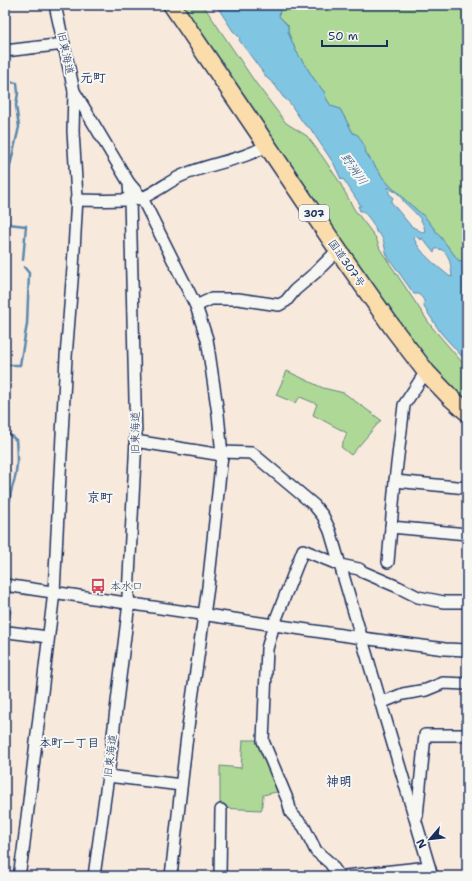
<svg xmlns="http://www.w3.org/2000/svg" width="472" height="881" viewBox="0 0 472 881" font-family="'Shantell Sans','Klee One',sans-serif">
	<rect width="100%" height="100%" fill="#f8e9dd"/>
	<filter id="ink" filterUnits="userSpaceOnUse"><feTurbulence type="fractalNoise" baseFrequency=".025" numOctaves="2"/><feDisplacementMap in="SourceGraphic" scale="8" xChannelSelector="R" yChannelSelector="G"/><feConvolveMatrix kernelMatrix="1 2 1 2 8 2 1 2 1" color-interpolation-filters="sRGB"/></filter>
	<g filter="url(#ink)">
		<g fill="#add896" stroke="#64847a">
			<path d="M179 5H203L255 82 286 123 307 136 322 156 339 181 354 209 376 238 380 249 431 326 467 368V402L442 377 416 346 327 220Z"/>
			<path d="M275 5H467V265L465 261H459L425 217 405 200 398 192 393 189 383 178 366 153 364 145 353 133 340 109 331 106 326 98 325 93 314 79 296 51 288 32V25L279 16 280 10Z"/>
			<path d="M287 371 323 388 344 393 381 420 351 455 341 447 347 433 313 415 317 404 300 397 295 403 276 395Z"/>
			<path d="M243 740H259L281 791 263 795 262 808 261 810 220 808V766L241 768Z"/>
		</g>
		<path fill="#80c5e1" stroke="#5889ad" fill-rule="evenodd" d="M216 5H275L280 10 279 16 288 26V32L296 51 314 79 325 93 326 98 331 106 340 109 353 133 358 135 364 145 366 153 383 178 393 189 398 192 405 200 425 217 459 261H465L467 265V362L441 333 424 307C425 300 423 298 418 294H414L388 257C383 247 386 237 376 232 375 224 368 217 363 211H360L358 206H361L344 180 341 179 334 164 310 128 304 124 289 102 283 97 275 85 267 78 239 40 240 38 233 31ZM388 187C391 190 393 191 396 192 399 194 402 199 404 202 413 211 423 218 425 231L422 232 411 226 391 202 393 198 389 193ZM413 236 417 237 421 240 422 238 434 253 435 249C450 247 451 267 452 277L449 276C436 265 419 253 413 236Z"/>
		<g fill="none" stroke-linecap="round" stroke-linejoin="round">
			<g stroke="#5889ad" stroke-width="2.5">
				<path d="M10 82 17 83 18 93 16 105 19 127 6 183 8 224 26 226 23 260"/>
				<path d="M5 365H20L27 324 29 273 24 267"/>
				<path d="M5 431 16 440C17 451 18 461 16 472 15 482 10 490 10 500H8L9 516"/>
				<path d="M7 628 11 607"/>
				<path d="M5 642 6 635"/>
			</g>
			<defs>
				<g id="minor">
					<path d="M55 5 74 91 129 183 130 199 136 439 128 596 129 603 108 776 94 876"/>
					<path d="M5 51 64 44"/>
					<path d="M129 183 142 198 196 306 207 339 218 414 222 455 208 587 188 727 171 876"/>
					<path d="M76 200C95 200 122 202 141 198 150 196 170 181 181 176 209 163 241 161 268 145"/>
					<path d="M196 306 211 299H238L279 305 286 301 295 290 315 273 338 250"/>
					<path d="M135 441 222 455"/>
					<path d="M221 452 252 453 314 505 323 516 330 531 432 876"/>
					<path d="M395 481 467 488"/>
					<path d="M391 527 467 534"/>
					<path d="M388 562 395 481 404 405 421 379 427 373"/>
					<path d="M5 585 362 638 445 649 467 650"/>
					<path d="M5 632H8L48 637"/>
					<path d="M380 701 388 700 403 694 426 690 443 683 467 684"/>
					<path d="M108 776 181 785"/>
					<path d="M417 816 425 735H467"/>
					<path d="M19 876 23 851 54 592 66 357 73 268 77 197 73 131 74 92"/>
					<path d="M220 876 221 810"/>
					<path d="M339 876 330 863 316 851 304 827 291 813 288 801 263 741 267 649 274 624 303 550 340 565 359 569 363 572 398 587 418 597 444 602H467"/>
					<path d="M345 876 429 867"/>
				</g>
				<path id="highway" d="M172 5 338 250 395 331 427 373 451 398 467 412"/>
			</defs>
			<use href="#minor" stroke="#1b2f5e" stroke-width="14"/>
			<use href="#highway" stroke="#1b2f5e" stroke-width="20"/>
			<use href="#minor" stroke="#f6f6f2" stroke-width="11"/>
			<use href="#highway" stroke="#fbddab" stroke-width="17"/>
		</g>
	</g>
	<defs>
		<symbol id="bus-bare" viewBox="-9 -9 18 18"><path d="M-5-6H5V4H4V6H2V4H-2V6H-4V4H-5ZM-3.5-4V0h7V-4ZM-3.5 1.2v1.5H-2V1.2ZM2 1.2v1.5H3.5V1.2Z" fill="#d1495b" stroke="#f6f6f2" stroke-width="2.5" paint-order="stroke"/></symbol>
	</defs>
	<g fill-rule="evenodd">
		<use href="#bus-bare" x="87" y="575" width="22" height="22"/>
	</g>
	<g text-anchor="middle" stroke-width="4" stroke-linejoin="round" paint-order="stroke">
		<rect fill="#f6f6f2" stroke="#5d6b8a" stroke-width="1" x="299" y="205" width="30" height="16" rx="3"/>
		<g font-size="10" font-weight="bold" fill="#1b2f5e">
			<text x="314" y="217">307</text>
		</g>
		<g font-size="11" fill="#1b2f5e" stroke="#f6f6f2">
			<text transform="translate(66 53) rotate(78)" y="4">旧東海道</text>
			<text transform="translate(347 263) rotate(55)" y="4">国道307号</text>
			<text transform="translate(135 433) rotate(-90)" y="4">旧東海道</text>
			<text transform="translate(110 756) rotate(-83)" y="4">旧東海道</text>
		</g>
		<g font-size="11" fill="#1b2f5e" stroke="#f6f6f2" text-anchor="start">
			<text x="110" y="590">本水口</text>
		</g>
		<g font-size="12" font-style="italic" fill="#34547f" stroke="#f6f6f2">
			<text transform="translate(354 169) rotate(55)" y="4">野洲川</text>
		</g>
		<g font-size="12" font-weight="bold" fill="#1b2f5e" stroke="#f6f6f2">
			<text x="69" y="747">本町一丁目</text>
		</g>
		<g font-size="13" font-weight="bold" fill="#1b2f5e" stroke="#f6f6f2">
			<text x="93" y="82">元町</text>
			<text x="100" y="502">京町</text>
			<text x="339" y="786">神明</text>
		</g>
	</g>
	<rect width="472" height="881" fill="none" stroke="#f6f6f2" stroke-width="20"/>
	<rect x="10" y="10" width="452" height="861" fill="none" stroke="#1b2f5e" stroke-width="1.5" filter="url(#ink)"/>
	<g transform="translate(430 839) rotate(242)" stroke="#f6f6f2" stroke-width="3" paint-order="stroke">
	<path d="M0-3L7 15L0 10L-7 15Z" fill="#1b2f5e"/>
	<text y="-6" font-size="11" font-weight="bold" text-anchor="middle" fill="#1b2f5e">N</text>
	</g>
	<path d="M322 40v6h65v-6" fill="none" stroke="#1b2f5e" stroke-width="2"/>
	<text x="328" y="40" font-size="12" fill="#1b2f5e" stroke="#f6f6f2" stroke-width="3" paint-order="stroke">50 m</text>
</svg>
